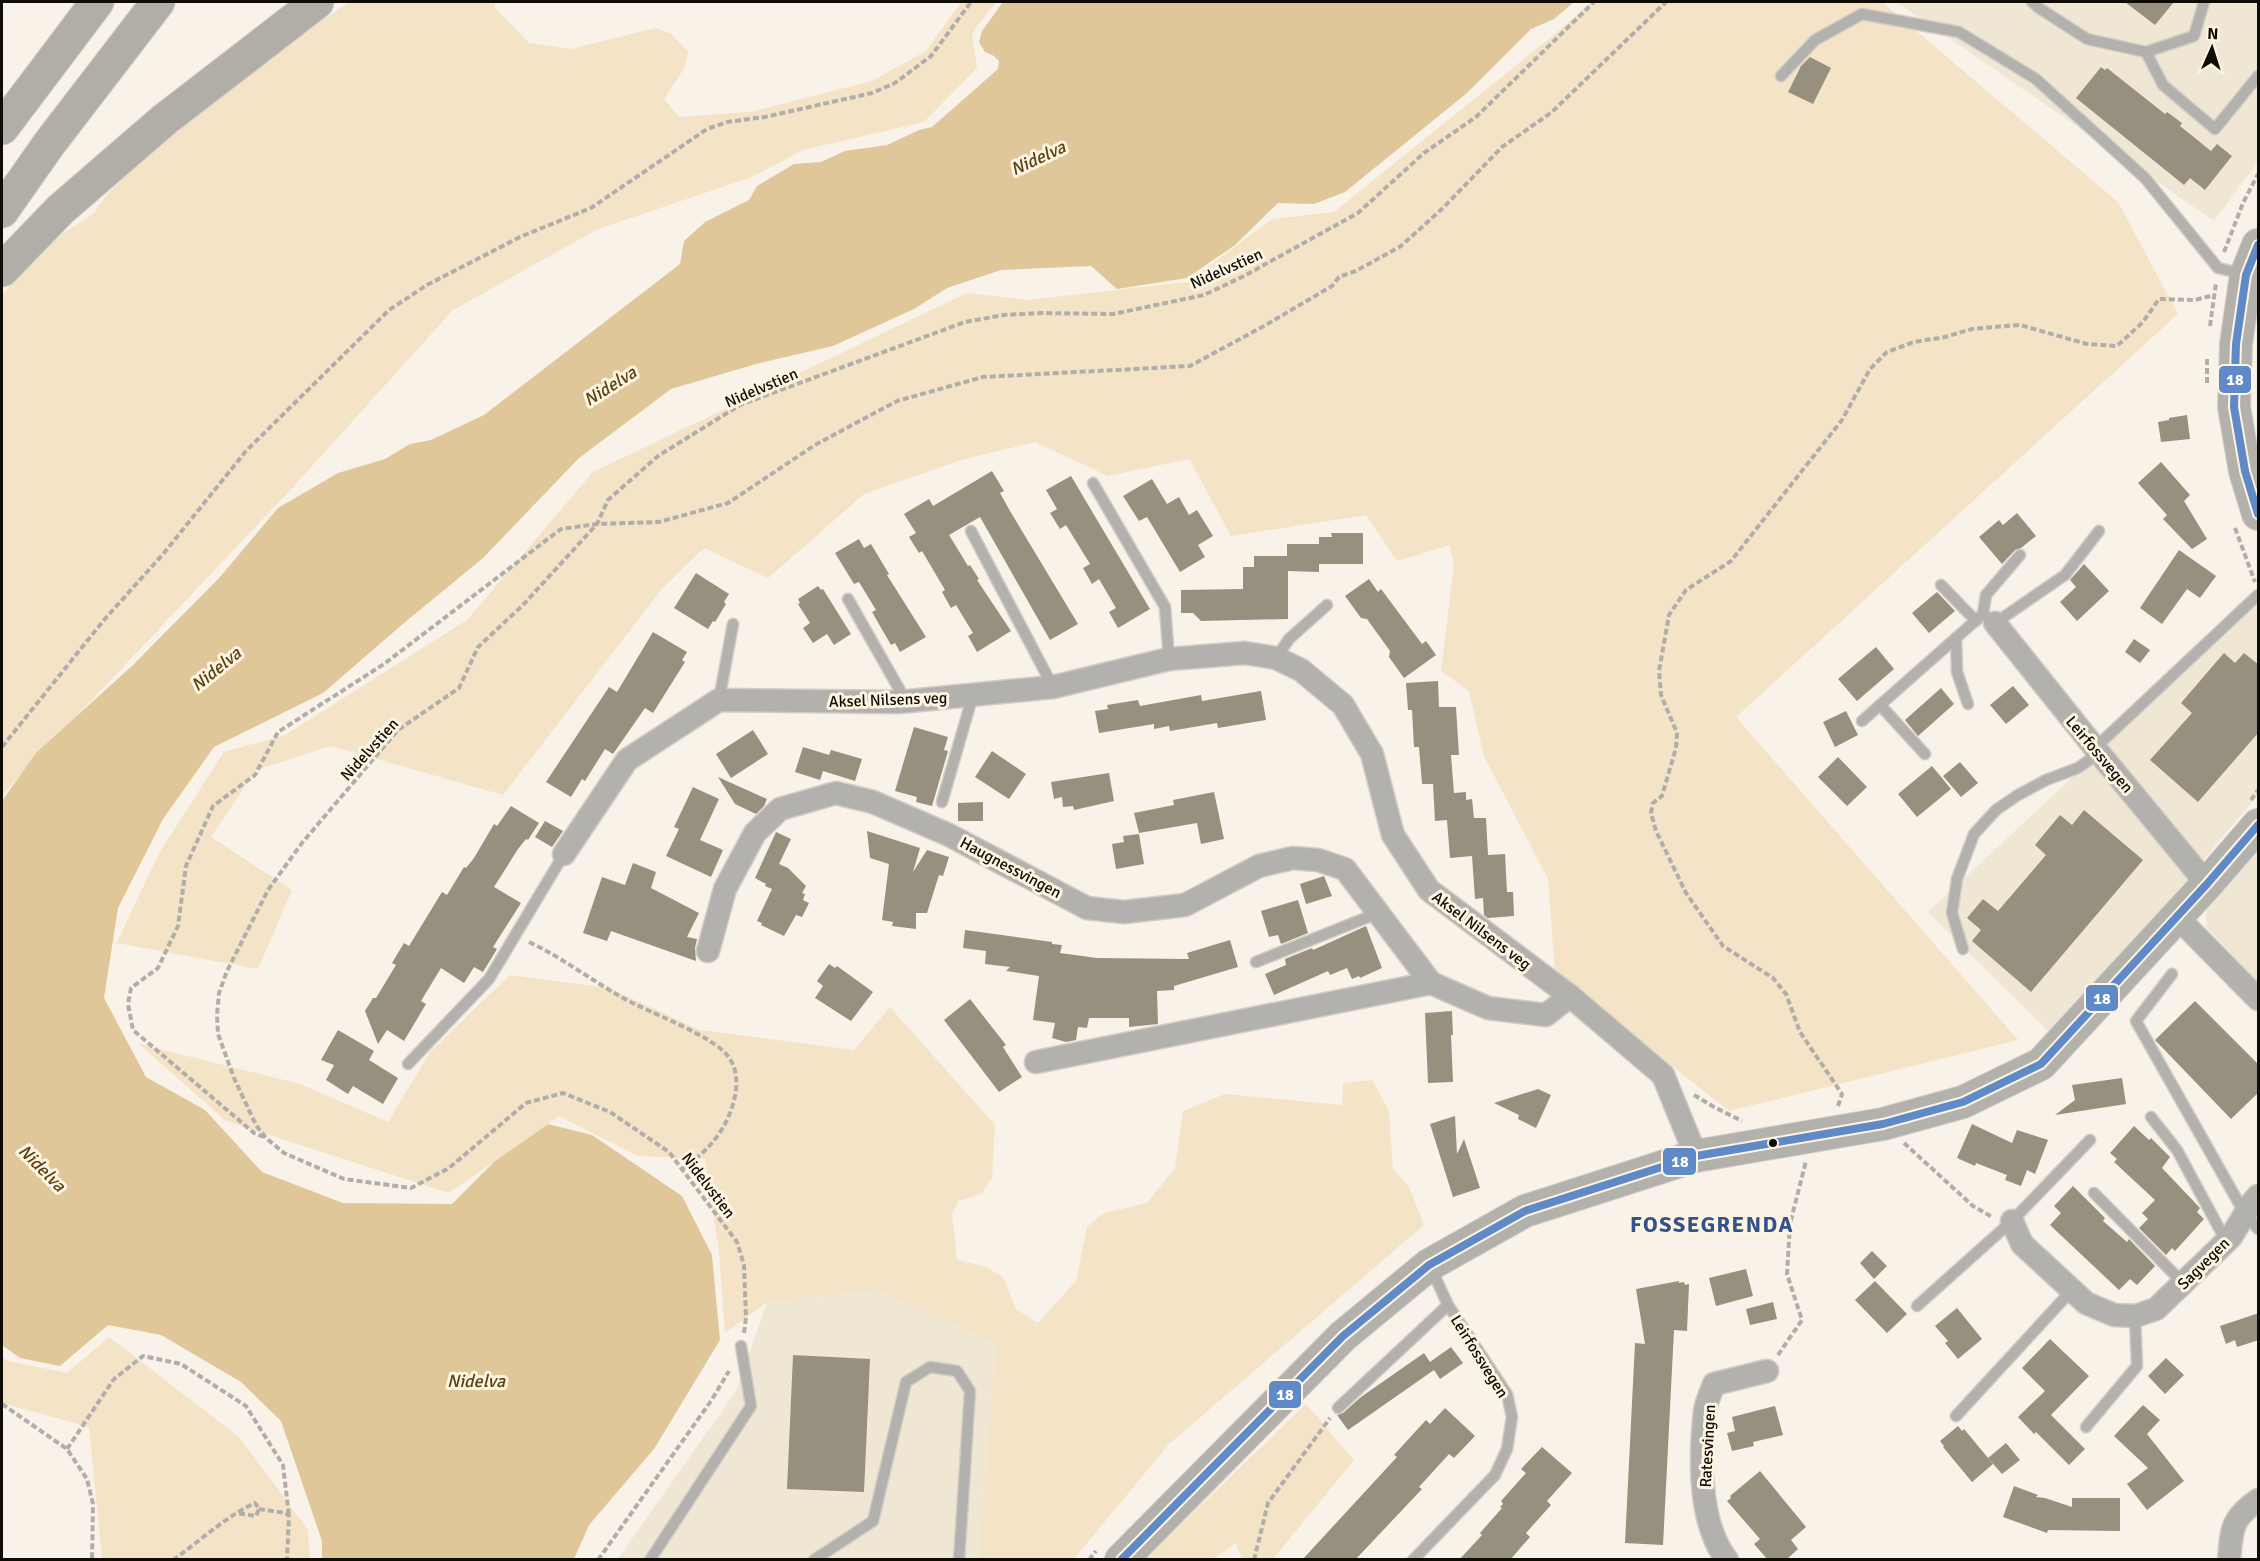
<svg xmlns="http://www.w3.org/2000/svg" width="2260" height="1561" viewBox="0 0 2260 1561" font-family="Signika,sans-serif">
	<rect width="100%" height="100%" fill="#f8f2e8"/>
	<g fill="#f0e6d4">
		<path d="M1897 2H2258V162L2214 221Z"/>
		<path d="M2258 604V795L2054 1037 1928 912Z"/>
		<path d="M2258 844V982L2206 927 2207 903Z"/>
		<path d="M879 1290 996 1345 978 1559 617 1560 736 1391 767 1302Z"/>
	</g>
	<g fill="#f4e3c6">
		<path d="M349 2H494L495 8 529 43 571 49 656 28 671 34 688 51 685 67 664 99 679 117 750 112 872 81 926 51 961 2H996L972 33 977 68 924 122 803 150 752 177 598 229 453 310 294 486 2 795V295L49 243 94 213 106 196 188 113Z"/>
		<path d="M1591 2H1882L2118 202 2178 314 1736 717 2018 1040 1729 1111 1555 973 1548 879 1484 756 1469 691 1441 671 1454 565 1450 545 1397 561 1366 515 1231 536 1189 459 1108 476 1035 442 961 460 864 494 768 578 704 548 661 590 503 795 331 746 256 770 211 837 292 890 258 969 117 943 159 853 224 752 285 735 467 620 593 472 967 293 1028 300 1188 282 1272 219 1334 212 1561 29Z"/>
		<path d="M510 975 609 988 700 1030 854 1050 890 1007 995 1125 992 1178 981 1194 958 1201 952 1214 957 1260 986 1267 1003 1277 1016 1309 1038 1323 1076 1281 1087 1227 1104 1213 1147 1203 1175 1168 1183 1111 1225 1094 1342 1105 1343 1083 1372 1080 1389 1111 1393 1169 1409 1187 1424 1225 1169 1444 1074 1559H978L996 1345 879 1290 767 1302 725 1333 719 1251 705 1159 638 1156 559 1116 449 1193 226 1121 139 1044 300 1084 388 1122 430 1052Z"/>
		<path d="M109 1337 239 1437 308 1530 310 1559H102L89 1427 2 1403V1357L8 1361 67 1373Z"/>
		<path d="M1306 1404 1354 1460 1273 1559H1242L1236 1543 1213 1559 1144 1560Z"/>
	</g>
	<path fill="#e0c79a" d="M1003 2H1574L1554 19 1531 29 1467 93 1345 192 1314 204 1278 203 1235 245 1187 278 1117 289 1091 266 1001 270 947 288 914 309 833 346 756 364 671 389 579 458 483 558 404 623 323 693 214 747 163 819 118 908 104 998 146 1077 205 1110 262 1172 343 1203 452 1204 495 1161 548 1124 592 1135 682 1196 712 1255 720 1340 654 1449 589 1525 574 1559H322V1541L281 1421 241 1382 161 1335 108 1325 60 1366 20 1358 2 1345V801L36 753 132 666 220 577 278 508 338 473 385 459 410 444 431 440 484 415 680 264 684 241 705 222 749 200 757 186 794 164 821 162 845 151 887 145 919 130 932 127 998 69 999 61 994 56 985 52 979 42 982 31Z"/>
	<g fill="#98907e">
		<path d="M2125 2H2174L2155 25Z"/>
		<path d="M1810 57 1831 68 1813 104 1788 92 1801 66Z"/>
		<path d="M2101 67 2105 70 2107 68 2165 114 2167 112 2182 123 2180 126 2211 151 2217 144 2232 156 2205 190 2190 178 2184 185 2076 98Z"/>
		<path d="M2187 415 2190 439 2161 442 2158 422 2169 420V418Z"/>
		<path d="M2161 462 2190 495 2184 501 2207 539 2192 549 2163 519 2167 515 2138 483Z"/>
		<path d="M992 471 1004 491 1000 493 1010 511 1078 624 1050 640 980 517 949 535 968 566 970 565 979 579 977 580 1011 631 977 652 968 636 973 633 956 605 951 608 942 592 945 590 922 551 919 553 909 537 916 533 904 514 929 499 933 506Z"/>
		<path d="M1071 476 1150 609 1118 628 1109 612 1116 608 1099 579 1092 584 1083 568 1090 564 1066 525 1060 529 1050 513 1057 509 1046 490Z"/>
		<path d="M1152 479 1167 504 1179 497 1189 515 1197 510 1213 536 1198 545 1205 557 1180 572 1147 517 1139 521 1123 496Z"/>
		<path d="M2017 513 2036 536 2021 548 2015 550 2002 564 1979 537 1999 520 2003 525Z"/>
		<path d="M1331 533H1363V564H1319V572L1288 571V619L1201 621 1193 613H1181V590L1243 589V567H1254V556H1287V544H1319V537H1332Z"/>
		<path d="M859 539 864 548 871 544 889 574 887 575 926 637 900 652 895 643 891 645 872 612 876 610 859 582 854 584 835 553Z"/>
		<path d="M2179 550 2216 576 2200 598 2187 589 2162 624 2140 608Z"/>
		<path d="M2084 564 2109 591 2077 621 2060 602 2076 587 2070 580Z"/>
		<path d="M696 573 729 594 724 602 726 604 715 622 713 621 708 629 674 608Z"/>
		<path d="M1369 579 1378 592 1381 589 1422 644 1426 641 1436 655 1404 678 1389 657 1390 651 1367 619 1361 618 1345 596Z"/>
		<path d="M818 586 821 590 823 589 851 634 834 645 827 634 813 643 803 628 810 623 798 604 800 603 798 599Z"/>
		<path d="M1937 592 1955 611 1929 633 1912 613Z"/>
		<path d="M653 632 687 652 682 660 685 662 653 713 645 708 613 754 605 749 585 781 582 779 571 797 546 782 609 687 617 692Z"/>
		<path d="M2134 639 2150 650 2140 663 2125 652Z"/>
		<path d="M1876 647 1894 669 1857 701 1838 679Z"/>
		<path d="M2224 653 2235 663 2244 653 2259 665V732L2198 802 2150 760 2192 713 2181 703Z"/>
		<path d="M1438 681 1439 707H1456L1459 755H1451L1454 793 1466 792V800L1472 799 1474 818H1486L1488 855 1505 854 1507 892H1513L1514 916 1488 918 1484 915 1483 898 1475 899 1472 856 1450 858 1447 820 1435 821 1433 784H1422L1419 747H1414L1412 710H1408L1406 683Z"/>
		<path d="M2013 686 2029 705 2006 724 1990 705Z"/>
		<path d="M1941 688 1954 704 1918 736 1905 720Z"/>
		<path d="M1261 691 1266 720 1218 728 1217 723 1170 731 1169 726 1154 729V724L1099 733 1095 711 1108 709 1107 705 1138 700 1140 706 1201 695 1202 701Z"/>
		<path d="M1846 711 1858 735 1835 747 1823 722Z"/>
		<path d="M914 727 948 737 944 750 948 751 932 806 916 802 917 797 895 791Z"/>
		<path d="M753 730 768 754 731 778 716 754Z"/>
		<path d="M803 747 829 755 831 750 862 759 855 781 823 771 820 780 795 772Z"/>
		<path d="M992 751 1026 774 1009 799 975 777Z"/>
		<path d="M1838 757 1867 787 1847 806 1818 777Z"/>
		<path d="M1960 762 1978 783 1961 797 1943 776Z"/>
		<path d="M1932 766 1951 789 1917 817 1898 794Z"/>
		<path d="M1109 773 1114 801 1074 810 1073 806 1063 807 1062 797 1054 799 1051 782Z"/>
		<path d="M718 777 767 799 764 806 756 814 735 804Z"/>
		<path d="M693 787 719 799 700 840 723 850 711 877 666 856 679 829 674 827Z"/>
		<path d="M1214 792 1224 839 1201 844 1197 823 1139 833 1134 813 1174 805 1173 800Z"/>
		<path d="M983 802V821H958V803Z"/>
		<path d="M511 806 539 823 528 840 526 839 518 849 494 887 521 903 493 947 497 949 483 972 474 967 464 983 441 968 421 1001 426 1004 404 1041 387 1030 378 1044 365 1011 373 998H376L396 965 392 963 404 943 409 946 442 892 447 895 464 867 466 868 474 858 494 824 497 826Z"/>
		<path d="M2084 810 2143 860 2031 992 1972 941 1981 930 1967 918 1983 899 1998 911 2046 855 2035 845 2060 815 2072 825Z"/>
		<path d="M545 821 563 831 552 847 535 837Z"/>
		<path d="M867 831 920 848 913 872 927 850 949 857 943 876 939 875 927 913H916V929L892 926 893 922 882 920 889 864 870 858Z"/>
		<path d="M776 832 791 839 779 864 788 868 806 886 802 893 805 894 803 900 809 903 802 917 796 915 784 936 761 925 762 923 757 921 772 889 765 886 766 884 755 878Z"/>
		<path d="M1139 834 1144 864 1116 869 1112 844 1124 842 1123 836Z"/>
		<path d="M633 863 656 872 651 888 699 913 687 937 697 939 695 948 696 961 611 931 607 941 583 933 602 877 625 885Z"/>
		<path d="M1324 876 1332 896 1306 904 1300 884Z"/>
		<path d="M1298 900 1308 933 1281 944 1278 935 1269 937 1261 911Z"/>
		<path d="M1366 926 1382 968 1360 978 1359 976 1352 979 1347 968 1330 975 1328 971 1274 995 1265 974 1286 965 1285 959 1312 948 1313 950Z"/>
		<path d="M965 930 1052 942V944L1062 945 1060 953 1097 958 1189 959 1187 953 1230 940 1238 967 1174 986V990L1157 991 1158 1024 1129 1027V1018H1089L1087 1028 1078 1027 1076 1040 1066 1042 1052 1038 1055 1023 1033 1020 1039 976 1006 971 1010 967 985 964 986 951 963 948Z"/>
		<path d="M829 964 835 968 837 966 873 992 851 1021 815 998 823 986 817 981Z"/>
		<path d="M970 999 1006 1045 1003 1047 1022 1077 999 1092 944 1020Z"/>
		<path d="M2195 1001 2259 1065V1092L2231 1119 2155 1040Z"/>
		<path d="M1452 1011 1453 1035H1451L1453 1082 1428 1083 1425 1013Z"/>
		<path d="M338 1030 374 1051 369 1060 398 1078 383 1104 353 1086 348 1094 326 1080 334 1065 321 1060Z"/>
		<path d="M2122 1078 2126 1104 2055 1115 2075 1100 2072 1085Z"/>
		<path d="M1538 1089 1551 1095 1536 1128 1518 1119 1519 1115 1494 1103Z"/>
		<path d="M1455 1116 1457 1154 1464 1139 1480 1188 1453 1197 1430 1124Z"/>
		<path d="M1972 1124 2012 1143 2017 1130 2048 1140 2035 1174 2027 1170 2021 1186 2005 1180 2007 1175 1976 1163 1975 1166 1957 1158Z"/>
		<path d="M2134 1126 2149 1140 2151 1138 2170 1157 2162 1168 2200 1208 2197 1212 2204 1219 2175 1251 2172 1248 2166 1255 2139 1228 2148 1219 2142 1213 2155 1200 2114 1162 2117 1159 2110 1153Z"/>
		<path d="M2073 1186 2105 1218 2103 1221 2127 1242 2129 1239 2155 1266 2137 1285 2130 1279 2119 1290 2050 1225 2061 1213 2054 1206Z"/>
		<path d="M1872 1251 1887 1266 1874 1279 1860 1263Z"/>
		<path d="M1746 1269 1753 1296 1716 1306 1709 1278Z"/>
		<path d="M1679 1281V1283L1684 1282 1685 1285 1689 1284 1687 1331 1674 1330 1663 1545 1625 1543 1635 1343 1645 1344 1636 1289Z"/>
		<path d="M1875 1281 1907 1314 1887 1333 1855 1300Z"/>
		<path d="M1773 1302 1777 1319 1750 1325 1746 1309Z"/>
		<path d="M1957 1308 1982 1339 1958 1359 1945 1343 1948 1341 1935 1326Z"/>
		<path d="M2259 1313V1340L2237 1347 2235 1340 2226 1344 2220 1326Z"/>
		<path d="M2050 1339 2089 1376 2051 1415 2085 1449 2069 1465 2036 1432 2034 1434 2018 1417 2045 1391 2022 1368Z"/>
		<path d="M1451 1347 1463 1363 1440 1379 1434 1370 1348 1430 1337 1415 1343 1413 1361 1397 1424 1353 1430 1362Z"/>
		<path d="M793 1355 870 1359 864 1492 787 1489Z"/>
		<path d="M2166 1358 2184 1375 2165 1394 2148 1376Z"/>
		<path d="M2143 1405 2160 1420 2147 1434 2184 1481 2147 1510 2127 1484 2148 1468 2114 1436Z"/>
		<path d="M1775 1406 1783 1435 1753 1442 1754 1446 1732 1451 1727 1433 1735 1431 1732 1417Z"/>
		<path d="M1445 1408 1475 1436 1454 1458 1449 1454 1419 1487 1422 1489 1355 1560H1302L1397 1457 1394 1455 1426 1420 1430 1424Z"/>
		<path d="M1958 1426 1962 1431 1964 1429 1993 1464 1972 1482 1943 1447 1944 1446 1940 1441Z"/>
		<path d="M2006 1443 2020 1460 2002 1474 1988 1458Z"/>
		<path d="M1542 1447 1572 1473 1547 1501 1551 1505 1526 1533 1530 1537 1510 1560H1459L1482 1535 1480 1533 1502 1508 1500 1507 1503 1504 1501 1501 1526 1473 1521 1469Z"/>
		<path d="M1760 1471 1806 1527 1791 1540 1798 1549 1786 1560H1768L1754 1544 1760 1539 1727 1501 1731 1498 1730 1496Z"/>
		<path d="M2014 1486 2038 1495 2036 1497 2045 1498 2072 1507V1498H2120V1531L2048 1530 2047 1533 2003 1517Z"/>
	</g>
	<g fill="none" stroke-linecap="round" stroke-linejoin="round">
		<defs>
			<g id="lane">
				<path d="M2032 2 2039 8 2087 39 2146 52 2194 36 2204 2"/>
				<path d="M2146 52 2163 85 2215 129 2258 76"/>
				<path d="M1781 76 1815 40 1862 14 1959 32 2036 79 2145 178 2218 268 2243 274"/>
				<path d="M1093 483 1165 607 1169 659"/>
				<path d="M971 531 1053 687"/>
				<path d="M1941 585 1976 621"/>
				<path d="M848 599 906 701"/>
				<path d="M1983 614 1986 595 2020 555"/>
				<path d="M1956 638 1957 672 1968 704"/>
				<path d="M1276 658 1289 639 1327 605"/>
				<path d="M719 700 733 624"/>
				<path d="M1880 705 1925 754"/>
				<path d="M1862 721 1983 614 1995 623 2065 575 2099 531"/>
				<path d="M2095 748 2258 595"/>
				<path d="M942 802 973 695"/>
				<path d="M1963 949 1952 913 1957 879 1974 834 1996 810 2018 795 2046 780 2078 768 2099 753"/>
				<path d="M1256 962 1378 913"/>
				<path d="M2172 974 2136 1021 2245 1214 2258 1229"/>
				<path d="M408 1064 489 979 564 854"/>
				<path d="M2151 1117 2177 1150 2226 1241"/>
				<path d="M2094 1193 2183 1283"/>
				<path d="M1917 1306 2012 1221 2090 1140"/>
				<path d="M1338 1408 1448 1305"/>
				<path d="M1956 1416 2072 1290"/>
				<path d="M2086 1427 2137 1366 2135 1316"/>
				<path d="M650 1560 751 1406 741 1346"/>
				<path d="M814 1560 873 1521 906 1382 930 1367 957 1371 970 1391 959 1560"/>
				<path d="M1413 1560 1495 1475 1507 1449 1512 1417 1507 1394 1448 1305 1431 1268"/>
			</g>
			<g id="street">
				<path d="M1995 623 2095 748 2207 884"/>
				<path d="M564 854 627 760 719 700 899 702 1053 687 1169 659 1245 653 1276 658 1301 670 1343 705 1372 754 1393 835 1429 890 1570 996 1663 1075 1696 1156"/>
				<path d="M2176 916 2258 999"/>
				<path d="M708 951 725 889 755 833 780 809 836 793 873 802 949 835 1087 908 1124 912 1185 905 1259 866 1293 858 1318 860 1345 869 1431 983"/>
				<path d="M1036 1062 1431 983 1488 1008 1546 1015 1570 996"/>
				<path d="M2012 1221 2022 1244 2086 1303 2114 1315 2135 1316 2156 1309 2231 1237 2251 1204 2258 1196"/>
				<path d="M1727 1560C1698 1522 1700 1456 1705 1411 1706 1402 1711 1393 1714 1384L1767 1371"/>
				<path d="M2229 1560C2232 1528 2231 1519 2258 1500"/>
			</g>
			<g id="secondary">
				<path d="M2258 245 2246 275 2236 344 2234 407 2245 471 2258 514"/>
				<path d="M1121 1560 1343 1336 1429 1265 1525 1211 1696 1156 1883 1124 1963 1102 2041 1064 2207 884 2258 825"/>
			</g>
			<g id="highway">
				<path d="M2 128 97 2"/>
				<path d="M2 211 49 144 158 2"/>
				<path d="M2 270 60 210 164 120 317 2"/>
			</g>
		</defs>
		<use href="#lane" stroke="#d1ccc6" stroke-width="13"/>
		<use href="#street" stroke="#d1ccc6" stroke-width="25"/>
		<use href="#secondary" stroke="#d1ccc6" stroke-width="34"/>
		<use href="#highway" stroke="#d1ccc6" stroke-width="35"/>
		<g stroke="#b1aeaa" stroke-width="4" stroke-dasharray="6 3" stroke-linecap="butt">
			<path d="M2224 252 2243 203 2258 174"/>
			<path d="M2210 326 2216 283"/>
			<path d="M2207 383V357"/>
			<path d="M2235 528 2255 582"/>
			<path d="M2 747 104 620 164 553 246 451 389 310 427 285 520 237 591 208 707 129 727 122 765 117 872 93 895 83 931 56 971 2"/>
			<path d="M2251 800 2258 790"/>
			<path d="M529 942C563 958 591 980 623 998 648 1012 711 1035 727 1055 739 1069 738 1090 732 1107 723 1135 706 1152 682 1169"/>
			<path d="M1694 1095 1714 1107 1742 1121"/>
			<path d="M1838 1106 1842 1094 1800 1032 1786 994 1773 978 1723 946 1686 893 1656 831 1651 813 1653 803 1662 796 1676 748 1677 733 1661 695 1659 671 1669 615 1686 590 1731 561 1842 420 1870 369 1887 352 1914 342 1945 337 1972 329 2020 325 2087 344 2117 346 2143 322 2159 299 2195 300 2214 295"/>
			<path d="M264 1137 254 1133 133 1030 128 1004 131 988 158 968 178 926 186 866 213 806 255 775 278 732 384 664 561 529 597 524 659 522 728 503 815 445 897 401 983 377 1190 366 1264 326 1332 286 1339 277 1356 271 1401 246 1443 208 1502 147 1552 112 1666 2"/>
			<path d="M1904 1143 1973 1206 1992 1217"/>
			<path d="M744 1333 746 1317 744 1265 737 1242 669 1152 610 1112 563 1093 526 1103 449 1168 411 1188 344 1179 284 1153 266 1138 256 1125 234 1078 218 1034 217 1015 219 993 227 971 268 890 302 843 398 730 459 688 478 647 523 605 597 524 608 500 658 456 740 405 965 322 1004 315 1041 313 1113 314 1204 295 1244 276 1358 213 1424 153 1476 117 1594 2"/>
			<path d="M1778 1355 1802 1320 1787 1274 1790 1224 1806 1161"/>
			<path d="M2 1404 67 1449 87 1479 93 1504 92 1560"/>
			<path d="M67 1449 114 1379 143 1356 181 1364 246 1406 283 1465 289 1516"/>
			<path d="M259 1509 286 1513 289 1516 287 1560"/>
			<path d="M173 1560C200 1541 225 1517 255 1503L259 1509 256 1516 236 1513"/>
			<path d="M598 1560 711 1401 729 1371"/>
			<path d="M1089 1560 1096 1551"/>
			<path d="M1254 1560 1268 1503 1330 1418"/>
		</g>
		<use href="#lane" stroke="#b3b1ae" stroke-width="10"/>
		<use href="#street" stroke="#b3b1ae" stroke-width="22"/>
		<use href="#secondary" stroke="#b3b1ac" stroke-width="32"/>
		<use href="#highway" stroke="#b1aea7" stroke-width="33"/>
		<defs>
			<g id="bus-1">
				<path d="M2258 245 2246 275 2236 344 2234 407 2245 471 2258 514"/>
				<path d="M1121 1560 1343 1336 1429 1265 1525 1211 1696 1156 1883 1124 1963 1102 2041 1064 2207 884 2258 825"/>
			</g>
		</defs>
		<use href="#bus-1" stroke="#fef4e2" stroke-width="12"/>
		<use href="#bus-1" stroke="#5f8ac7" stroke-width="8"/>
	</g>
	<circle fill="#0f0c06" stroke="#fef4e2" stroke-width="2" cx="1773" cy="1143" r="5"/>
	<g text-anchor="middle" stroke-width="6" stroke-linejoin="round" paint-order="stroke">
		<g font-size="16" fill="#0f0c06" stroke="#fef4e2">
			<text transform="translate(1226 268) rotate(-24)" y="6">Nidelvstien</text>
			<text transform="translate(761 387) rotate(-23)" y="6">Nidelvstien</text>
			<text transform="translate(888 699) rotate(-2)" y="6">Aksel Nilsens veg</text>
			<text transform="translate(369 749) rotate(-48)" y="6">Nidelvstien</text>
			<text transform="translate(2100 754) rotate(50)" y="6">Leirfossvegen</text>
			<text transform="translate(1011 867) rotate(28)" y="6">Haugnessvingen</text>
			<text transform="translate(1482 930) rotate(37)" y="6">Aksel Nilsens veg</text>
			<text transform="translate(709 1185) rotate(53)" y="6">Nidelvstien</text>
			<text transform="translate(2203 1263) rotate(-45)" y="6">Sagvegen</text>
			<text transform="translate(1480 1356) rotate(58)" y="6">Leirfossvegen</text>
			<text transform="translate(1707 1446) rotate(-87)" y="6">Ratesvingen</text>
		</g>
		<g font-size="18" font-style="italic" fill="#594212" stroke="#fef4e2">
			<text transform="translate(1038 158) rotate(-25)" y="6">Nidelva</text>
			<text transform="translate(610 386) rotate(-32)" y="6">Nidelva</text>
			<text transform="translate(216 669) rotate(-39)" y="6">Nidelva</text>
			<text transform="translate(42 1168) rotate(45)" y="6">Nidelva</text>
			<text x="476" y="1387">Nidelva</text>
		</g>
		<g font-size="22" font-weight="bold" letter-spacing="1.5" fill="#34528a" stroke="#fef4e2">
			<text x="1712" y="1232">FOSSEGRENDA</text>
		</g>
	</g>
	<g stroke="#fef4e2" stroke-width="2">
		<rect x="2218" y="365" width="34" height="29" rx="6" fill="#5f8ac7"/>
		<rect x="2085" y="984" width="34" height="28" rx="6" fill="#5f8ac7"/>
		<rect x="1662" y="1147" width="35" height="29" rx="6" fill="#5f8ac7"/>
		<rect x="1268" y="1380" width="34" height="29" rx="6" fill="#5f8ac7"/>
	</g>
	<g font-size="16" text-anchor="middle" font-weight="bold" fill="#fff">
		<text x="2235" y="385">18</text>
		<text x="2102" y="1004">18</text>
		<text x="1680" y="1167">18</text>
		<text x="1285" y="1400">18</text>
	</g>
	<rect width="2260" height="1561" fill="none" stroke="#0f0c06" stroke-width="6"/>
	<g transform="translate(2212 48) rotate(3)" stroke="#fef4e2" stroke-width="4.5" paint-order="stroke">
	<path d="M0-4.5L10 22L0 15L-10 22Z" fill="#0f0c06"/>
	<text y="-9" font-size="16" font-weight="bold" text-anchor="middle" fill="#0f0c06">N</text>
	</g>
</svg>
